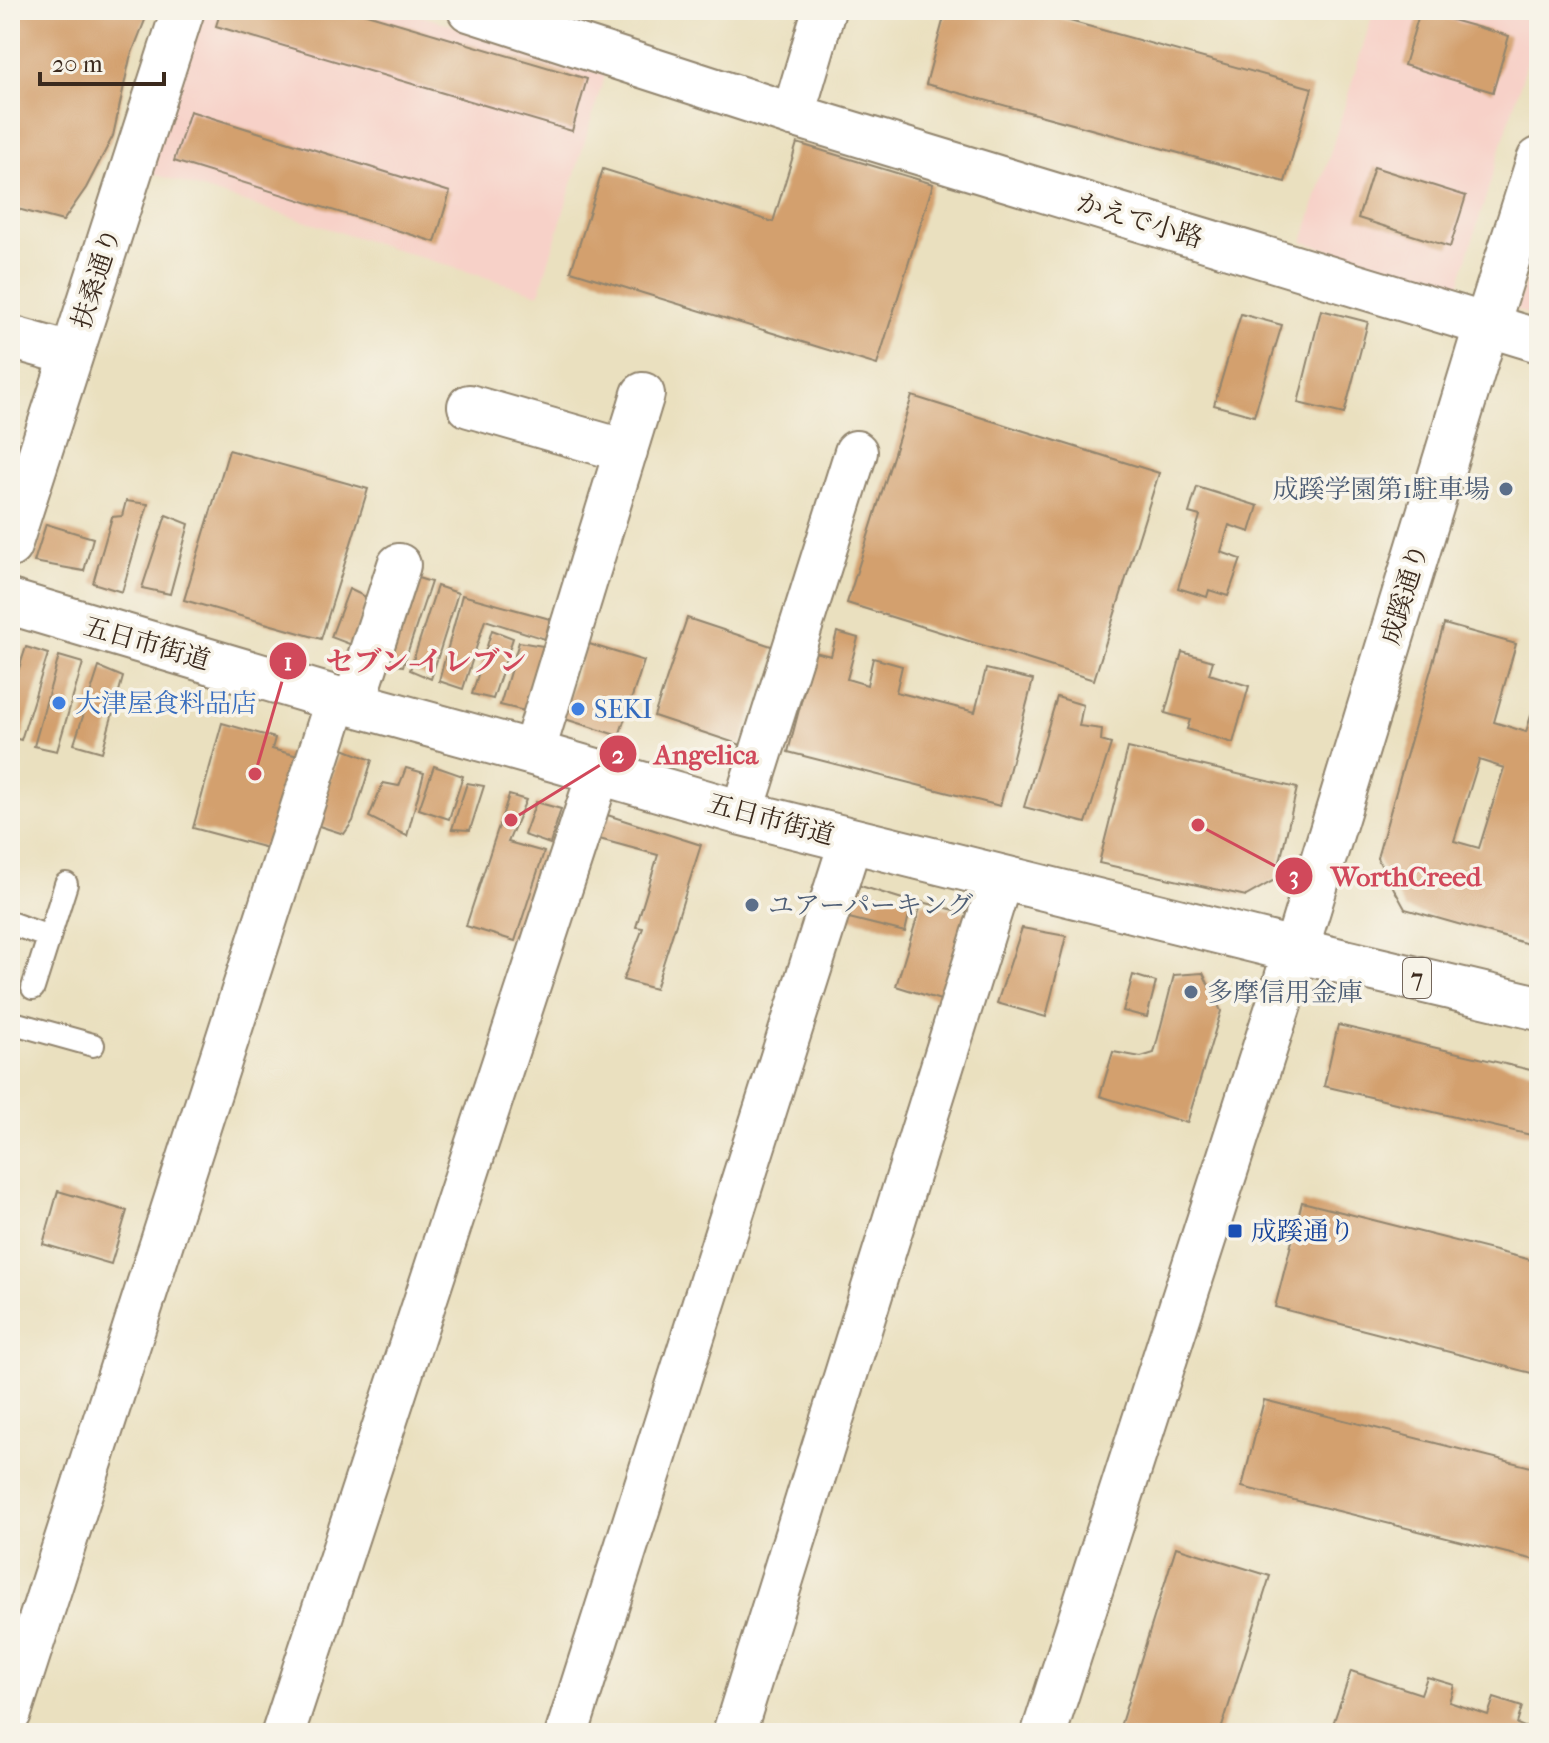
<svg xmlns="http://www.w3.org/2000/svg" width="1549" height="1743" viewBox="0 0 1549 1743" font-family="'IM FELL French Canon','Noto Serif JP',serif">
	<rect width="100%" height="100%" fill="#f7f3e8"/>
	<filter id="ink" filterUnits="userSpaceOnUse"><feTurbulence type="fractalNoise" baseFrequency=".0125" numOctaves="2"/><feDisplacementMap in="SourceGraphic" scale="16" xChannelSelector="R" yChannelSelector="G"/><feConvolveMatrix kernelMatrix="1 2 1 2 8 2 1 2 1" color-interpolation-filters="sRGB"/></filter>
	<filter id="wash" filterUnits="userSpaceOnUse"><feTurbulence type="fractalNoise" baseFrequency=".006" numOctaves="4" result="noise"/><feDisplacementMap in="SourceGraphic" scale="32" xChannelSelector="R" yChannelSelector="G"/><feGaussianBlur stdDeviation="1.8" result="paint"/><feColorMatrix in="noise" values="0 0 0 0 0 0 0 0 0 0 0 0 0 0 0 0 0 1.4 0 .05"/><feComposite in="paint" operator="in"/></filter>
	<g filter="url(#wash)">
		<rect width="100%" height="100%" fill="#eae0bf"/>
		<g fill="#f7d1c8">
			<path d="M199 10H403L605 74 539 294 147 172Z"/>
			<path d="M1374 10H1495L1539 23 1458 288 1303 242Z"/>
			<path d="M1539 239V318L1516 310Z"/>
		</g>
		<g id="blocks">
			<g fill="#d3a06e" fill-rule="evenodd">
				<path d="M10 10H149L130 58 113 136 86 188 63 221 10 207Z"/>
				<path d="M221 10H353L587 79 572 131 216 26Z"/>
				<path d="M946 10H1030L1312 88 1285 182 926 84Z"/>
				<path d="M1420 11 1509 36 1493 92 1404 65Z"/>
				<path d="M190 111 450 192 435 242 174 161Z"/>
				<path d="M797 143 933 184 877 365 571 271 603 169 773 222Z"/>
				<path d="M1374 167 1466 196 1450 247 1358 218Z"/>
				<path d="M1321 310 1368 322 1344 414 1298 403Z"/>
				<path d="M1241 314 1282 325 1254 416 1214 405Z"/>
				<path d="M912 396 1159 473 1094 680 847 603Z"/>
				<path d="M229 450 368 489 321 639 184 600Z"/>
				<path d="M1197 487 1258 506 1250 532 1229 525 1221 552 1241 559 1228 596 1209 590 1207 597 1178 588 1200 516 1189 513Z"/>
				<path d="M126 501 148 504 122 592 93 583 112 517 122 516Z"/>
				<path d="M166 515 189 524 170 594 142 588Z"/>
				<path d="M46 524 93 538 84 571 34 562Z"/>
				<path d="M408 575 431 582 403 666 382 662Z"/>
				<path d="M437 586 458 593 431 679 410 670Z"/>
				<path d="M349 589 368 598 352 645 331 637Z"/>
				<path d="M462 595 550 619 545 639 485 620 463 689 439 681Z"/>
				<path d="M687 618 774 647 741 745 654 716Z"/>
				<path d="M1444 624 1516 644 1494 722 1526 732 1539 689V947L1405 909 1377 858ZM1479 760 1504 768 1479 848 1454 841Z"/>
				<path d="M492 630 513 638 493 699 472 694Z"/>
				<path d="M837 632 858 638 847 679 867 685 873 658 902 666 896 692 975 712 986 669 1033 680 1000 806 788 752 814 652 831 656Z"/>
				<path d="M519 642 543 646 525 711 500 705Z"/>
				<path d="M586 643 644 661 619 736 562 718Z"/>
				<path d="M26 647 48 654 21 740 10 737V696Z"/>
				<path d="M1182 652 1213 661 1209 674 1249 686 1233 743 1187 729 1190 720 1165 713Z"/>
				<path d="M59 656 83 663 57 751 34 746Z"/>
				<path d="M99 667 123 677 102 752 74 744Z"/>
				<path d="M1057 697 1083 705 1079 726 1102 729 1101 741 1111 744 1086 823 1024 807Z"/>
				<path d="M222 723 275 738 272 749 298 756 271 849 193 828Z"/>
				<path d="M341 748 372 760 353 821 344 834 313 824Z"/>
				<path d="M1128 748 1297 788 1276 879 1246 896 1099 863Z"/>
				<path d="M434 766 463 776 449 819 419 809Z"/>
				<path d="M406 768 424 773 407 836 369 817 383 783 399 786Z"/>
				<path d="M467 783 484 786 470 830 452 829Z"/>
				<path d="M509 795 526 800 508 842 544 852 515 941 466 926Z"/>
				<path d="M536 802 561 809 550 844 524 835Z"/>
				<path d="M601 813 701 845 655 989 623 980 643 928 636 927 658 855 592 837Z"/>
				<path d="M851 883 912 902 905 932 845 917Z"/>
				<path d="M922 902 975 915 950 1003 896 986Z"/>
				<path d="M1022 928 1066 936 1046 1017 997 1003Z"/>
				<path d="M1203 973 1221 1011 1187 1123 1100 1096 1113 1052 1141 1057 1154 1053 1174 975Z"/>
				<path d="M1133 975 1156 982 1147 1017 1123 1011Z"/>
				<path d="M1338 1025 1539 1072V1137L1324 1086Z"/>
				<path d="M58 1191 127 1211 111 1264 43 1244Z"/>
				<path d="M1302 1202 1539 1262V1375L1275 1307Z"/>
				<path d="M1264 1400 1539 1469V1561L1242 1487Z"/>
				<path d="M1176 1547 1270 1576 1220 1733H1118Z"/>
				<path d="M1351 1671 1421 1694 1427 1677 1454 1685 1449 1702 1488 1715 1494 1698 1522 1707 1517 1724 1539 1733H1330Z"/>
			</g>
		</g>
	</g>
	<g filter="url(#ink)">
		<use href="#blocks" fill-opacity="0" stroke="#92856e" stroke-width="2"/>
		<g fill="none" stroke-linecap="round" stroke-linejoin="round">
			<defs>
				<g id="lane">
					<path d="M10 923 49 937"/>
					<path d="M33 988 66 884"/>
					<path d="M10 1022 93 1045"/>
				</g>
				<g id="street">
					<path d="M469 10 793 115 1539 341"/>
					<path d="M793 115 824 10"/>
					<path d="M10 337 71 354"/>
					<path d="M469 406 626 451"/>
					<path d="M10 546 183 10"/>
					<path d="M354 703 399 565"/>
					<path d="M533 753 643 394"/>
					<path d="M742 813 856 452"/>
					<path d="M10 1713 337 699"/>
					<path d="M283 1733 599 772"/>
					<path d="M567 1733 851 840"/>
					<path d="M734 1733 1001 878"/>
				</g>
				<path id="secondary" d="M1044 1733 1280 1001 1487 324 1539 160"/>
				<path id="primary" d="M10 602 337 699 533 753 742 813 1294 950 1539 1008"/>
			</defs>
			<use href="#lane" stroke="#92856e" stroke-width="26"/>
			<use href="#street" stroke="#92856e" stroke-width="46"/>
			<use href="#secondary" stroke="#92856e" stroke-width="48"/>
			<use href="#primary" stroke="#92856e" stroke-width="48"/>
			<use href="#lane" stroke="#fff" stroke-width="22"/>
			<use href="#street" stroke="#fff" stroke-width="42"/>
			<use href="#secondary" stroke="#fff" stroke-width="44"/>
			<use href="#primary" stroke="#fff" stroke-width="44"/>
		</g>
	</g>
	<g fill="#5c6f8a" stroke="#f7f3e8" stroke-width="3">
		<circle cx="1506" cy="489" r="8"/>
		<circle cx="752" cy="905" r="8"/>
		<circle cx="1191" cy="992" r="8"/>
	</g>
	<g fill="#3f7fe0" stroke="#f7f3e8" stroke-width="3">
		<circle cx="59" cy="703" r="8"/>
		<circle cx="578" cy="709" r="8"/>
	</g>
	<rect fill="#1a4fb4" stroke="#f7f3e8" stroke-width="3" x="1227" y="1223" width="16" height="16" rx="4"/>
	<g text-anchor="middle" stroke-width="7" stroke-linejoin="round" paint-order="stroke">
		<rect fill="#f7f3e8" stroke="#73665b" stroke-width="2" x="1403" y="958" width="28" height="40" rx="6"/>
		<g font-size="24" font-weight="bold" fill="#3b2a1e">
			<text x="1417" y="986">7</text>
		</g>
		<g font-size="26" fill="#3b2a1e" stroke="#f7f3e8">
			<text transform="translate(1140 220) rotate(17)" y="9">かえで小路</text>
			<text transform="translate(96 278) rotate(-72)" y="9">扶桑通り</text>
			<text transform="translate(1404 594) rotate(-73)" y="9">成蹊通り</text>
			<text transform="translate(147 643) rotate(16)" y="9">五日市街道</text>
			<text transform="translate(771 819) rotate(15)" y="9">五日市街道</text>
		</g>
		<g font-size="26" fill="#4e5e75" stroke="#f7f3e8" text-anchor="start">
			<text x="1490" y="498" text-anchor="end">成蹊学園第1駐車場</text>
			<text x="768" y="914">ユアーパーキング</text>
			<text x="1207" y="1001">多摩信用金庫</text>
		</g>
		<g font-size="26" fill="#366cbe" stroke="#f7f3e8" text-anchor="start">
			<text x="75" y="712">大津屋食料品店</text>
			<text x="594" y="718">SEKI</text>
		</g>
		<g font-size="26" fill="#164399" stroke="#f7f3e8" text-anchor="start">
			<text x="1251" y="1240">成蹊通り</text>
		</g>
	</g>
	<path fill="none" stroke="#d1495b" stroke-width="3" d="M255 774L288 661M511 820L618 754M1198 825L1294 876"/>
	<g fill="#d1495b" stroke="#f7f3e8" stroke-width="3">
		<circle cx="255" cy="774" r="8"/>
		<circle cx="511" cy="820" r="8"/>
		<circle cx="1198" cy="825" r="8"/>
		<circle cx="288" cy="661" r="20"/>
		<circle cx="618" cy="754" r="20"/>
		<circle cx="1294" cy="876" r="20"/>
	</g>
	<g font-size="24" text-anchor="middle" font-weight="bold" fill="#fff">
		<text x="288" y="670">1</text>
		<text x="618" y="763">2</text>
		<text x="1294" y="884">3</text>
	</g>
	<g font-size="28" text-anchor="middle" font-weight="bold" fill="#d1495b" stroke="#f7f3e8" stroke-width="7" stroke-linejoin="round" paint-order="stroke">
		<text x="426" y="671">セブン-イレブン</text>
		<text x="706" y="764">Angelica</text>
		<text x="1406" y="886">WorthCreed</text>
	</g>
	<rect width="1549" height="1743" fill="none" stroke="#f7f3e8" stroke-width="40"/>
	<path d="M40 72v12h124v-12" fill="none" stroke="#3b2a1e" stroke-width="4"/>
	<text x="52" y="72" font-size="24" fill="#3b2a1e" stroke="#f7f3e8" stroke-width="6" paint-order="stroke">20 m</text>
</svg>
